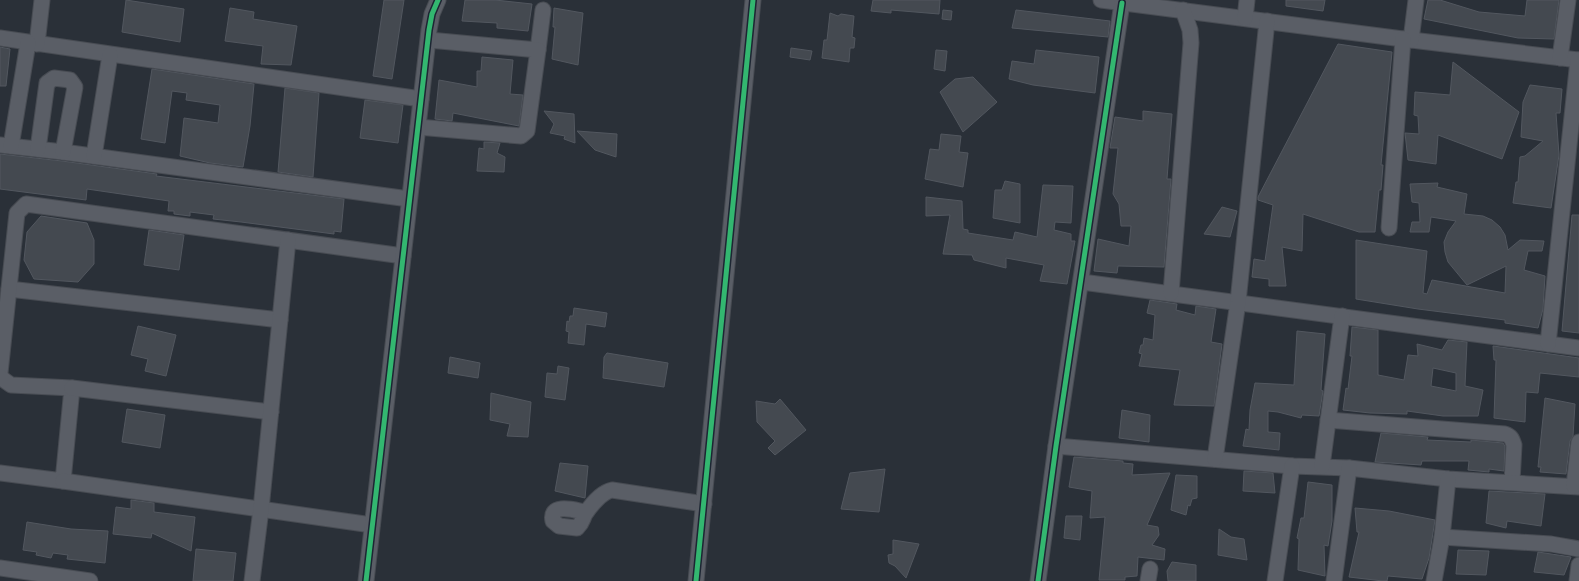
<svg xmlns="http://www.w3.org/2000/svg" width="1579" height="581" viewBox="0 0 1579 581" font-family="Cabin,sans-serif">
	<rect width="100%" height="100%" fill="#2a3038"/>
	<g fill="#444950" stroke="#52575f" fill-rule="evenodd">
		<path d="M126 0 184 9 180 42 122 32Z"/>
		<path d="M384 0H404L392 79 373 76Z"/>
		<path d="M465 0H495L532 4 528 31 497 28V23L462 21Z"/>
		<path d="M873 0H940L939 14 891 10V13L871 11Z"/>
		<path d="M1286 0H1325L1323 11 1286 6Z"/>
		<path d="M1428 0H1440L1479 12 1525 16 1527 0H1559L1554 39 1518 38 1424 19Z"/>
		<path d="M230 8 254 12 253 19 297 26 291 65 261 64 263 46 225 41Z"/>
		<path d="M554 8 583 13 578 65 552 59 555 27H553Z"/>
		<path d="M943 10 952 11 951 20 942 19Z"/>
		<path d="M1016 10 1110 21 1108 37 1012 28Z"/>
		<path d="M830 13 838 16 841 14 854 16 852 37 855 38 854 48H850L849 62 822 58 824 40H827Z"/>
		<path d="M1338 44 1392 52 1381 165H1383L1381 190H1379L1375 232H1359L1303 214 1302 251 1282 247 1286 286H1269V279L1252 277 1254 259 1265 261 1273 205 1258 200V197Z"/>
		<path d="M0 47 10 49 6 86H0Z"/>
		<path d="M791 48 812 51 810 60 790 57Z"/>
		<path d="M936 50 947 51 945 71 934 69Z"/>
		<path d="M1036 50 1099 57 1095 93 1033 85 1009 79 1012 61 1034 64Z"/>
		<path d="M482 57 513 60 510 94 523 95 519 126 453 113 452 121 435 119 439 80 477 87V71H481Z"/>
		<path d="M1453 62 1519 112 1502 159 1438 135 1436 164 1408 160 1405 133 1419 134 1418 116 1414 115 1415 92 1450 95Z"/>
		<path d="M152 69 254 84 250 126 243 167 210 163 180 156 184 118 218 123 220 105 186 100 187 93 172 91 165 143 141 139Z"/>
		<path d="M973 77 997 102 963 132 940 92 955 79Z"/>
		<path d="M1530 85 1562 89 1560 113H1556L1559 155 1551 208 1513 203 1516 182H1518L1520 157 1525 156 1543 141 1521 137 1523 102Z"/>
		<path d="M285 88 319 93 313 177 278 172Z"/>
		<path d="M365 100 403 105 398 143 360 138Z"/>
		<path d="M544 111 574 114 575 143 564 139 565 136 550 133 554 124Z"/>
		<path d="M1143 111 1172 114 1167 179H1171L1164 267 1118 266 1117 273 1094 271 1098 239 1129 246 1131 226H1121L1119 204 1113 194 1118 148H1110L1115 117 1143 121Z"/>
		<path d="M577 131 617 134 616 157 595 150Z"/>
		<path d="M941 134 961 136 959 152 968 153 963 187 925 179 930 149 939 150Z"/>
		<path d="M484 142 500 143 497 153 505 157 504 172 477 171 479 148 484 149Z"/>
		<path d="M0 154 62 161 157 174 156 176 344 199 341 232 334 231V234L241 222 213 219 214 215 190 212V216L174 214V211H168L169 201 87 189 86 200 0 189Z"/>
		<path d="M1005 181 1020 184V223L993 218 995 190H1002Z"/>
		<path d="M1438 183 1437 187 1467 194 1464 214 1483 216 1492 220 1500 227 1505 235 1508 250 1520 240 1544 241 1542 251H1528L1524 270 1545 276 1543 309 1538 328 1505 323V320L1418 309 1356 299V240L1427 251 1423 293 1427 294 1432 280 1505 293 1506 266 1467 285 1448 262 1445 252 1444 242 1448 232 1456 221 1431 217 1429 232H1410L1412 222H1420L1419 203 1412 202 1410 184Z"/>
		<path d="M1043 185 1073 186 1071 223 1055 222 1054 230 1071 234V241H1075L1067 284 1040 281 1044 265 1006 258V268L974 260 972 255 943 254 950 215 926 216V197L962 201 963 229 968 230V233L1013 240 1015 232 1037 237Z"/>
		<path d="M1222 207 1237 211 1230 237 1204 234Z"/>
		<path d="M1572 215H1579V333L1562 331Z"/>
		<path d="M41 216 87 223 94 240V264L78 282 34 279 24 260 27 232Z"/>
		<path d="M149 230 184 235 179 270 144 265Z"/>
		<path d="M1150 300 1177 304 1176 310 1195 315 1196 306 1216 309 1211 342 1222 344 1214 406 1174 405 1180 370 1139 366 1142 354 1139 353 1141 345H1143L1144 338 1153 340 1155 315 1147 313Z"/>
		<path d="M574 308 607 313 605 327 586 324 584 345 568 343 569 332 566 331 567 321 569 322 570 316H573Z"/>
		<path d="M138 326 176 335 166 376 145 371 148 359 131 355Z"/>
		<path d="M1352 327 1378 330V375L1404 380 1408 355 1418 356 1417 344 1442 350 1448 340 1467 342 1465 386 1483 390 1478 416H1443L1407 411V414L1370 413 1343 410 1346 388 1348 389 1352 356H1350ZM1433 368 1456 373V391L1431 386Z"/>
		<path d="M1297 331 1325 334 1321 390 1323 391 1319 416 1302 415 1301 418 1278 412 1268 411V432L1280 433 1279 450 1243 446 1246 429 1249 430 1250 410 1255 383 1294 385Z"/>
		<path d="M1493 346 1579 358V377L1540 373 1538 393 1526 392 1525 422 1494 418 1496 360H1494Z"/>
		<path d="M607 353 668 363 664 387 603 378 604 357Z"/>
		<path d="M450 357 480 363 478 378 448 373Z"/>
		<path d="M558 366 569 368 565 400 545 397 547 373 557 374Z"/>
		<path d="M491 393 531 402 528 437 507 436 510 424 490 420Z"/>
		<path d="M1545 398 1575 404 1573 436 1570 441 1566 474 1540 472 1541 467H1538Z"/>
		<path d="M780 399 806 430 775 455 768 448 775 441 757 422 756 401 775 404Z"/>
		<path d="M127 409 165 415 160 448 122 442Z"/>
		<path d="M1122 410 1150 415 1149 442 1119 438Z"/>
		<path d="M1381 433 1428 437 1427 440 1471 442V440L1503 443 1505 446 1504 471 1489 469V472L1468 470 1469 461H1422L1421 465 1375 462Z"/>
		<path d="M1074 457 1123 461V463L1133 464 1132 475 1170 473 1147 525 1158 527 1159 535 1152 545 1165 549 1164 560 1138 557 1137 576 1125 577V580H1099L1105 517 1090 518 1092 491 1069 487Z"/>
		<path d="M560 463 588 466 585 498 555 491Z"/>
		<path d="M885 469 879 512 841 509 850 473Z"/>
		<path d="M1244 471 1273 473 1275 493 1243 491Z"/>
		<path d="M1176 475 1197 476V498L1192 499 1190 506 1188 505 1186 515 1171 510Z"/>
		<path d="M1308 482 1332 485V521L1328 546 1324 545 1325 576 1298 570 1299 539 1297 538 1301 518H1304Z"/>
		<path d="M1489 491 1545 494 1541 526 1507 521 1506 528 1486 523Z"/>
		<path d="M131 500 154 503V512L195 517 191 551 152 533 151 538 113 534 116 507 131 509Z"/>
		<path d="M1355 508 1389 511 1435 520 1429 558 1422 579 1388 576 1387 581H1383L1349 577 1359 532H1357Z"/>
		<path d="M1066 516H1082L1080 540 1064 538Z"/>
		<path d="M27 522 71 529 108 531 105 563 67 559 68 555 53 553 51 558 36 555 37 552 23 550Z"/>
		<path d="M1219 529 1231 537 1244 539 1247 560 1218 555Z"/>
		<path d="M893 540 919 544 906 578 895 566 889 563 888 555 893 554Z"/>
		<path d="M196 549 236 553 233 581H193Z"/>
		<path d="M1458 550 1489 551 1486 575 1456 574Z"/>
		<path d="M1538 552 1571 557 1564 575 1534 572Z"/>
		<path d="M1172 562 1196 565V581H1168L1167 571Z"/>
	</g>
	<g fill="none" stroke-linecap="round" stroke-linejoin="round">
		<defs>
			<g id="minor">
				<path d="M1101 0 1403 39 1579 60"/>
				<path d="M1245 18 1247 0"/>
				<path d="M0 38 421 99"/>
				<path d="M1411 40 1416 0"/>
				<path d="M37 44 42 0"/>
				<path d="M538 50 543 10"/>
				<path d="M1560 58 1568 0"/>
				<path d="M418 127 521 136 527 131 538 50 429 40"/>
				<path d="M0 145 63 152 409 199"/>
				<path d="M11 146 28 43"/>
				<path d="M38 149 47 83 54 78 70 80 75 87 63 152"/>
				<path d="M94 156 110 55"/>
				<path d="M1389 228 1403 39"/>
				<path d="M1082 282 1579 348"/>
				<path d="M9 289 280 320"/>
				<path d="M1171 293 1191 43 1190 30 1183 10"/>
				<path d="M1548 344 1578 60"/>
				<path d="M0 373 17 213 26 204 403 256"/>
				<path d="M0 377 11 385 72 388 63 481 0 473"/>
				<path d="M72 388 271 412"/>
				<path d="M1328 420 1505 434C1511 436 1512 439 1514 445L1512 482"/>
				<path d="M1056 446 1292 466 1349 468 1448 479 1579 487"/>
				<path d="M1215 459 1238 302 1267 21"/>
				<path d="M1322 466 1342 316"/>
				<path d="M63 481 372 525"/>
				<path d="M1574 486 1579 442"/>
				<path d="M584 515 580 511C571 509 549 504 553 521L559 526 577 528C583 522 582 520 585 514 591 505 602 492 612 490L704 504"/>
				<path d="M1442 537 1551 544 1579 549"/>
				<path d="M0 568 90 581"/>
				<path d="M252 581 261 509 288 240"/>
				<path d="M366 581 429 30 432 14 438 0"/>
				<path d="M696 581 753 0"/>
				<path d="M1038 581 1056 446 1122 3"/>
				<path d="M1148 581 1150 569"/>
				<path d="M1275 581 1292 466"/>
				<path d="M1334 581 1349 468"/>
				<path d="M1434 581 1442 537 1448 479"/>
				<path d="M1577 581 1579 565"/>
			</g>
		</defs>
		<use href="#minor" stroke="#484c53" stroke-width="17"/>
		<use href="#minor" stroke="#5a5e66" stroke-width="15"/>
		<defs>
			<g id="cycleway">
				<path d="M366 581 429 30 432 14 438 0"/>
				<path d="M696 581 753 0"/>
				<path d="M1038 581 1056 446 1122 3"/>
			</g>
		</defs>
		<use href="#cycleway" stroke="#1d2633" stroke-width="8"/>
		<use href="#cycleway" stroke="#33b770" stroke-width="5"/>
	</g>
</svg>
